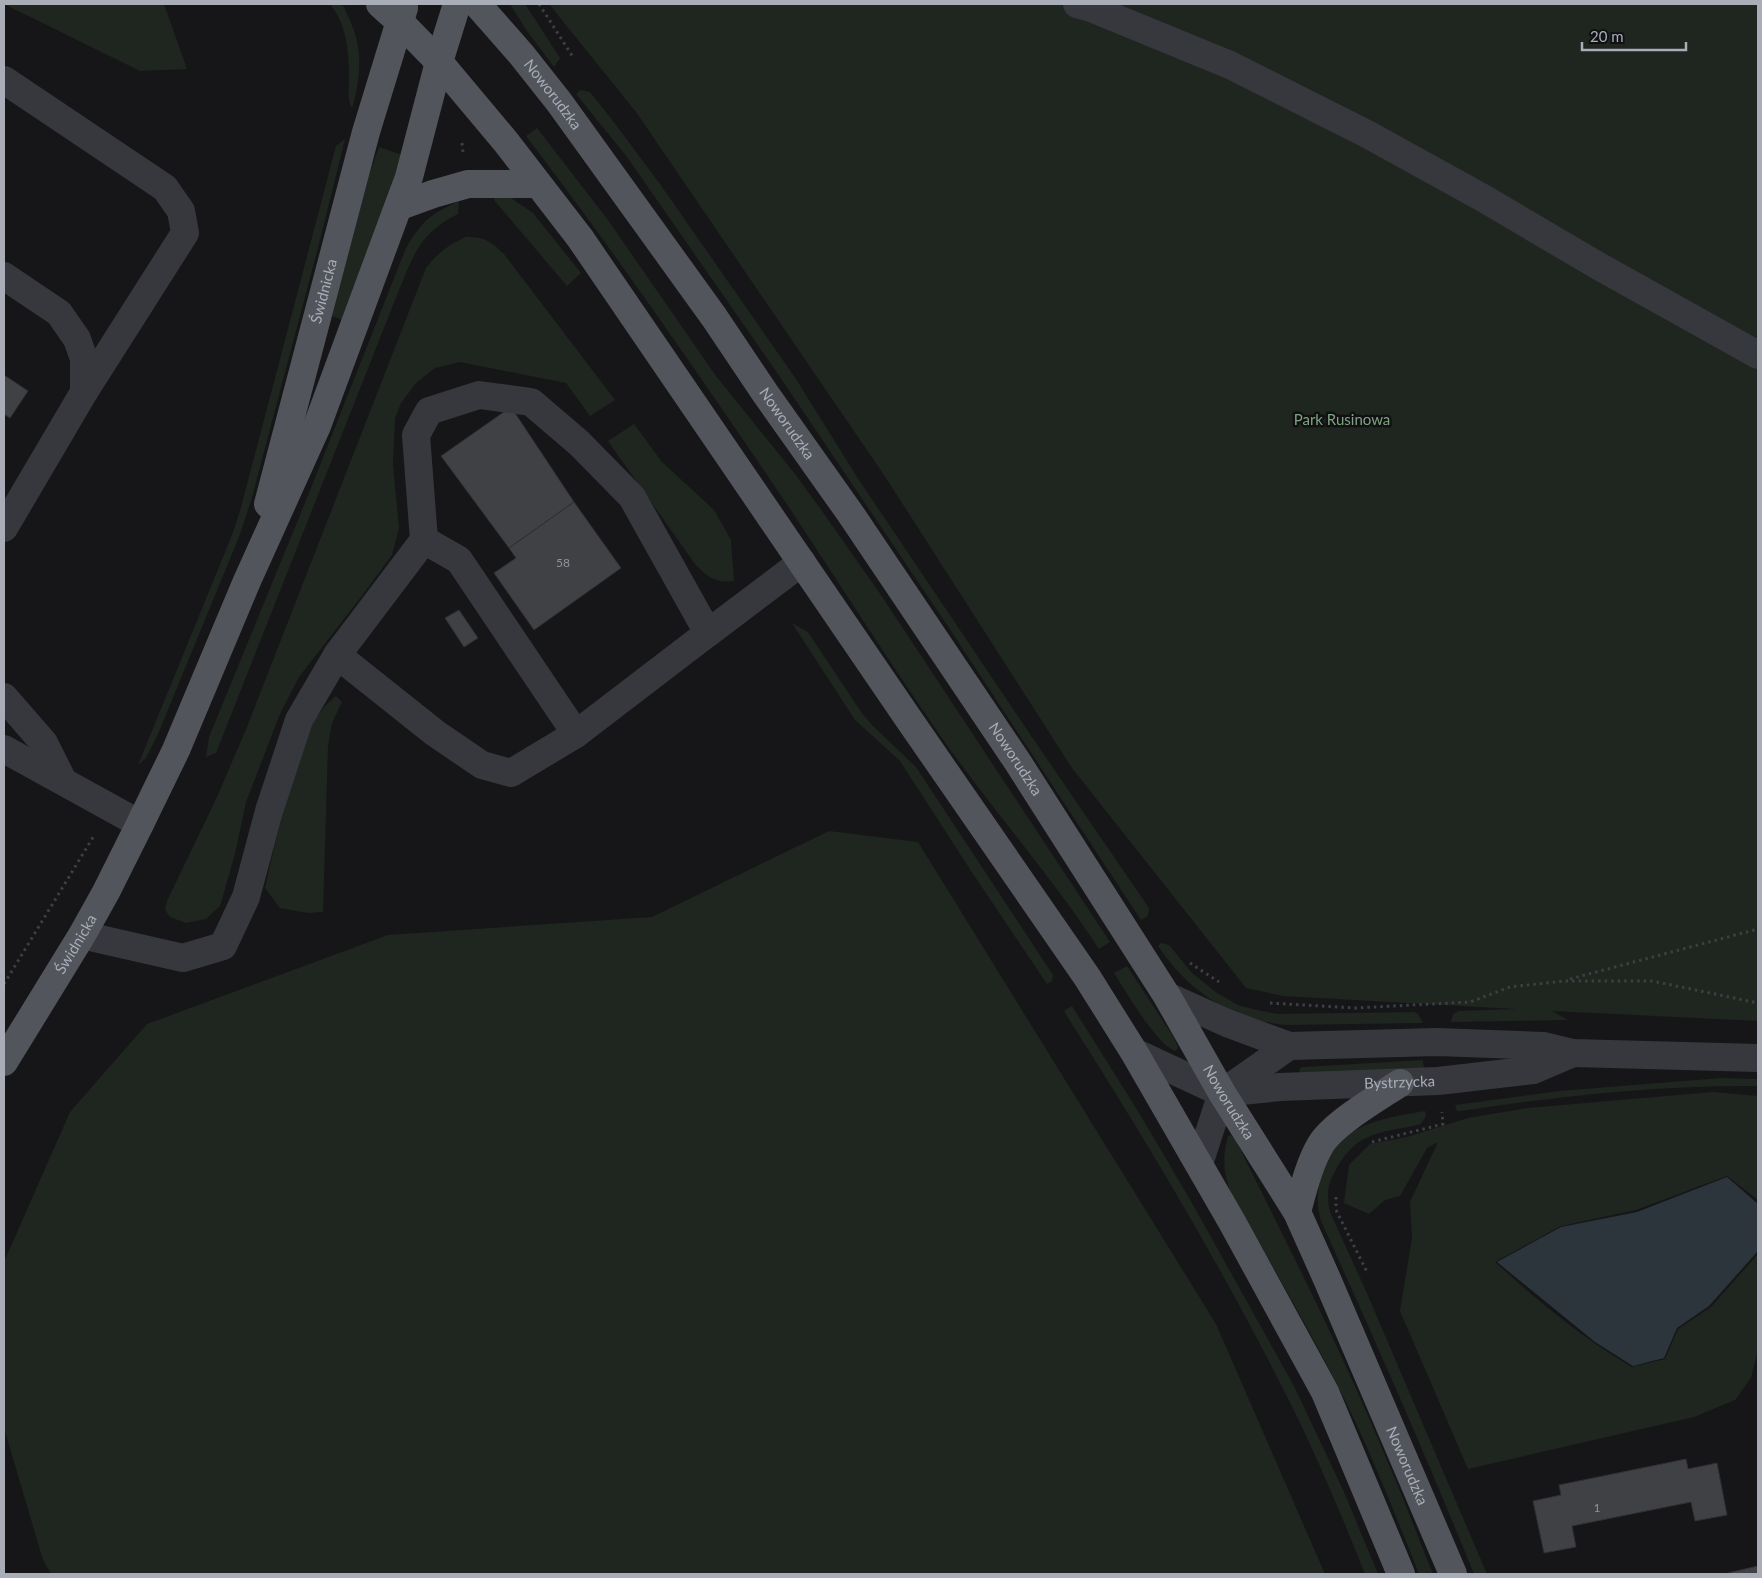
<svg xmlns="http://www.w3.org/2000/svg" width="1762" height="1578" viewBox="0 0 1762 1578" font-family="Lato,sans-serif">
	<rect width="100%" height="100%" fill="#161618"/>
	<g fill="#1e261f">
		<path d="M4 4H164L187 69 140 71Z"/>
		<path d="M330 4H341L344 7C348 16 353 26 356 37 362 58 359 87 352 108 347 98 349 92 349 82 349 53 348 27 330 4Z"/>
		<path d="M510 4H525L560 58 554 67 527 31Z"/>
		<path d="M549 4H1758V1021L1552 1011 1568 1020 1451 1022 1453 1014 1459 1011 1516 1009 1283 996 1246 988 1072 768 886 478 636 112Z"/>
		<path d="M580 90 590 92 610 117 660 184 796 379 857 477 1034 740 1149 908 1148 916 1141 920 947 625 778 374 627 157 576 94Z"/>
		<path d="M537 128 608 220 716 376 795 474 822 511 881 595 1110 942 1099 949C1049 872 987 804 935 728 884 654 836 578 786 503 702 379 617 255 526 136Z"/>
		<path d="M345 139 320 240 251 501 239 537 158 734 146 758 138 765 232 535 240 511 336 146Z"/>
		<path d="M379 147 402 155 342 320 332 316 369 175Z"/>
		<path d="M495 197 511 198 533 213 581 273 567 286 494 200Z"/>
		<path d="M459 201 458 214C418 234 413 257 397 295L216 753 206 757 209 737 305 503 406 248C423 220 429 215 459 201Z"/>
		<path d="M466 237C486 237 490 241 504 254L615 400 590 416 566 383 460 362 435 368 416 383 401 403 395 418 393 464 399 528 392 555 361 597 299 677 280 714 246 802 235 854 220 906 206 919 186 923 170 917 165 910 167 901 216 799 245 732 426 268C437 254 449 244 466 237Z"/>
		<path d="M634 424 662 462 714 510 731 540 734 581C715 583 709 578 695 564L608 441Z"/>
		<path d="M792 623 808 632 861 712 873 726 916 767 1053 975 1052 981 1047 984 973 874 900 761 855 720Z"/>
		<path d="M336 696 342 702 332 723 328 746 323 912 308 913 280 908 265 888C272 855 280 823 289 791 299 758 307 718 336 696Z"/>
		<path d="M829 831 918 842 1216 1324 1325 1574H51L43 1560 4 1428V1262L70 1112 147 1024 388 935 652 917Z"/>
		<path d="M1161 943 1169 945 1192 973 1217 993 1238 1005 1253 1009 1277 1014 1414 1012 1418 1014 1423 1023 1284 1025C1229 1018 1188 991 1158 946Z"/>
		<path d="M1127 966 1174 1038 1178 1047 1176 1051C1158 1047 1125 990 1114 973Z"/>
		<path d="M1072 1006 1141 1116 1192 1203 1294 1386 1344 1492 1378 1574H1365C1339 1509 1312 1444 1279 1381 1215 1255 1141 1132 1065 1013V1010Z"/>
		<path d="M1423 1060 1424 1069 1301 1073 1299 1071 1300 1068 1303 1067Z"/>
		<path d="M1721 1078 1758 1079V1086C1659 1085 1559 1096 1461 1111H1457L1455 1105 1559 1091Z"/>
		<path d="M1713 1092 1758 1096V1200L1727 1176 1636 1210 1561 1226 1495 1262C1538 1301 1582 1338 1632 1367L1665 1359 1678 1329 1711 1307 1758 1254V1350L1751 1378 1735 1400 1694 1417 1468 1469 1400 1311 1412 1238 1410 1202 1438 1142 1427 1148 1400 1196 1385 1200 1369 1214 1344 1203 1349 1165 1370 1144 1407 1137 1468 1118 1528 1108Z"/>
		<path d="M1425 1111 1426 1116 1421 1124C1403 1129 1381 1130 1364 1139 1348 1147 1335 1168 1329 1185 1327 1194 1328 1203 1330 1212L1366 1291 1487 1574H1474C1426 1455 1374 1338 1321 1221 1316 1205 1317 1192 1321 1176 1336 1124 1380 1119 1425 1111Z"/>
		<path d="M1231 1135 1234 1137C1288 1245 1343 1353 1389 1465 1405 1501 1418 1538 1433 1574H1419C1396 1516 1373 1458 1346 1402 1312 1334 1274 1268 1235 1202 1224 1178 1221 1162 1228 1136Z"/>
	</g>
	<path fill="#2c353c" d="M1727 1177 1758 1204V1251L1709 1306 1677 1328 1664 1358 1633 1366 1595 1342 1497 1262 1561 1227 1637 1212Z"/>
	<g fill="#404145" stroke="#303034">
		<path d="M4 375 28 391 10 418 4 414Z"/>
		<path d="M511 407 574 502 509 548 441 456Z"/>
		<path d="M574 502 621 568 534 630 494 573 516 558 509 548Z"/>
		<path d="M459 610 478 638 464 647 445 618Z"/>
		<path d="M1686 1459 1688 1469 1717 1463 1727 1515 1695 1521 1691 1502 1572 1526 1576 1547 1544 1553 1533 1501 1561 1495 1559 1485Z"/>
		<path d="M1758 1566V1574H1725L1732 1572Z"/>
	</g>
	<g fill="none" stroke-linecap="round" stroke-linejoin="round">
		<g stroke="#3d3f44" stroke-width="3" stroke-dasharray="2.5 4" stroke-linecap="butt">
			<path d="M539 4 573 57"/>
			<path d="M462 143 463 152"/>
			<path d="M1190 963 1219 982"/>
			<path d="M1570 979 1758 929"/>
			<path d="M4 984 95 834"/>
			<path d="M1270 1003 1355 1008 1470 1002 1510 987 1564 981H1652L1758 1003"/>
			<path d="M1372 1142 1443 1124 1442 1112"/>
			<path d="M1336 1197V1210L1367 1272"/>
		</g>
		<g stroke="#37383d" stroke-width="28">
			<path d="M1077 4 1091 8 1230 65 1367 134 1483 198 1595 264 1758 355"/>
			<path d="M4 80 165 188 181 211 185 233 84 392"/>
			<path d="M4 276 59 313 77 339 84 359V392L4 528"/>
			<path d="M424 540 459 560 576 734"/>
			<path d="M337 655 435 733 482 765 511 773 576 734 708 633"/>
			<path d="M4 697 44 743 63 781"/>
			<path d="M4 749 140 824"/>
			<path d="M82 935 183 958 223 946 246 897 269 811 299 720 337 655 424 540 416 435 429 411 479 395 531 402 579 443 632 497 708 633 802 562"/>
			<path d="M1167 996 1227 1023 1289 1046 1437 1042 1544 1046 1573 1053 1758 1058"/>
			<path id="s1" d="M1134 1052 1222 1093 1280 1087 1438 1081 1533 1070 1573 1053"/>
			<path d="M1199 1164 1222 1093 1289 1046"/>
		</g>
		<g stroke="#53555c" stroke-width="28">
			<path d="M380 4 400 22 439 62 506 142 580 238 910 721 1087 977 1134 1052 1232 1222 1325 1392 1401 1574"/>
			<path id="s2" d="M477 4 521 54 559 102 714 317 765 393 850 513 1017 761 1167 996 1222 1093 1297 1212 1327 1279 1453 1574"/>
			<path d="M400 206 433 194 468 184H537"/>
			<path id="s3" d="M268 504 366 132 404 8"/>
			<path id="s4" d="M4 1062 82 935 106 892 140 824 176 750 247 581 317 426 409 177 439 62 457 4"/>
			<path d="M1297 1212C1303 1190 1309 1164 1321 1144 1334 1123 1379 1097 1400 1083"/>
		</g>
	</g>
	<g text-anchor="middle" stroke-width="5" stroke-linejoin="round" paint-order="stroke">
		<g font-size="12" fill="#8e929b">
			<text x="563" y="567">58</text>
			<text x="1597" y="1512">1</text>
		</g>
		<g font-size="15" fill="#a8adb8" stroke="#111113">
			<text dy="5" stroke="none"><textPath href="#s2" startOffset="118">Noworudzka</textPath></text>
			<text dy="5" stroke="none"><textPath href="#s3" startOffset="220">Świdnicka</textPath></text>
			<text dy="5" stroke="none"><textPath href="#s2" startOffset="522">Noworudzka</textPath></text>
			<text dy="5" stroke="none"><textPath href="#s2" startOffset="928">Noworudzka</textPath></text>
			<text dy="5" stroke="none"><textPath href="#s4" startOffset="138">Świdnicka</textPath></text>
			<text dy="5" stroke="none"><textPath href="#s1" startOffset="275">Bystrzycka</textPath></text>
			<text dy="5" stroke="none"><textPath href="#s2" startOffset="1332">Noworudzka</textPath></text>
			<text dy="5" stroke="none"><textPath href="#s2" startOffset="1738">Noworudzka</textPath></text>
		</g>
		<g font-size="15" fill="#7fa381" stroke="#111113">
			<text x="1342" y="425">Park Rusinowa</text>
		</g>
	</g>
	<rect width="1762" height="1578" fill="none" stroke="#a8adb8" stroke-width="10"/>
	<path d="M1582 42v8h104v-8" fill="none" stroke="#a8adb8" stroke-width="2.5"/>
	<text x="1590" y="42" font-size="15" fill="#a8adb8" stroke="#111113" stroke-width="4" paint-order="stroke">20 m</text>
</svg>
